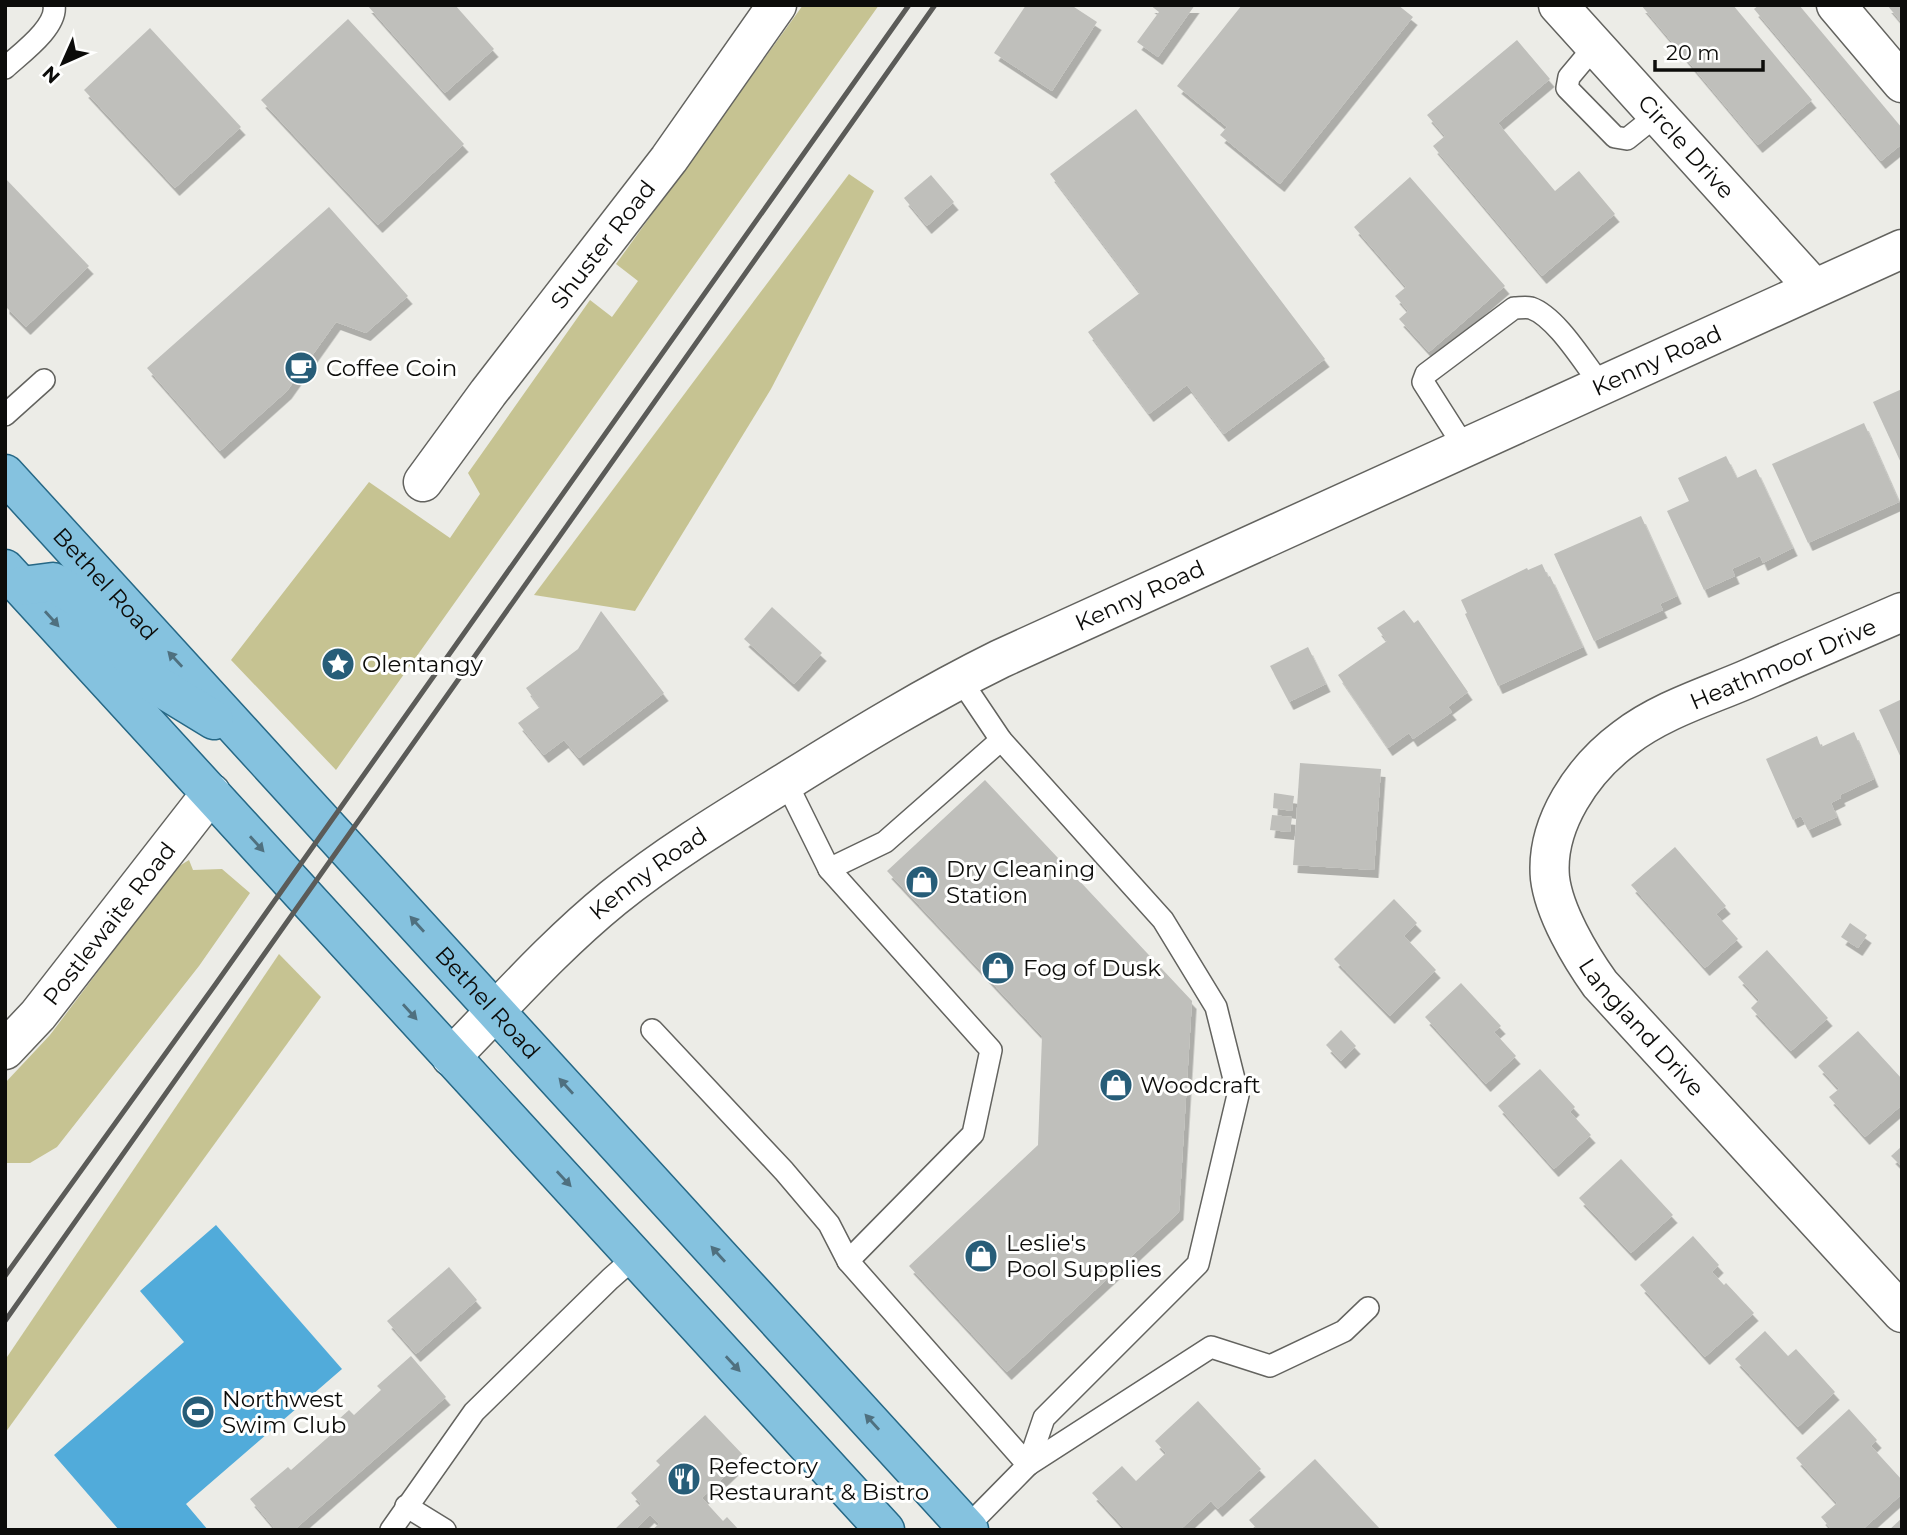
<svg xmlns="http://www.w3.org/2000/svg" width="1907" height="1535" viewBox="0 0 1907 1535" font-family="Montserrat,sans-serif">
	<defs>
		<filter id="shadow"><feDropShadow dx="4.5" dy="8" stdDeviation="0" flood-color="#0004"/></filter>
	</defs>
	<rect width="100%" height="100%" fill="#ecece7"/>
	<g fill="#c6c392">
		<path d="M803 5H879L336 770 231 660 369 482 450 538 480 494 468 473 590 300 612 317 638 281 616 264Z"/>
		<path d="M849 174 874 191 771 389 635 611 534 595Z"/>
		<path d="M189 860 193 870 222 869 250 893 199 966 57 1147 30 1163H5V1083L50 1035 176 868Z"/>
		<path d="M279 954 321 997 5 1433V1360Z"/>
	</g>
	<path fill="#51abda" d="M216 1225 342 1369 186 1504 208 1530H119L54 1455 184 1342 140 1291Z"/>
	<g fill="#bfbfbb" filter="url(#shadow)">
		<path d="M367 5H455L494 49 445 93Z"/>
		<path d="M1026 5H1071L1097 22 1052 91 994 53Z"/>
		<path d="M1150 5H1195L1158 57 1137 42 1159 12Z"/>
		<path d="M1242 5H1398L1413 17 1280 184 1220 135 1227 127 1177 86Z"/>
		<path d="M1641 5H1733L1812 100 1758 145Z"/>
		<path d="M1759 5H1799L1902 128V144L1881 161 1754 9Z"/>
		<path d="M1887 5H1902V23Z"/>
		<path d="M348 19 464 144 378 225 261 100Z"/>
		<path d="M150 28 241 127 175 188 84 90Z"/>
		<path d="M1517 40 1550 79 1498 123 1555 191 1579 171 1615 214 1542 276 1433 146 1445 136 1427 115Z"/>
		<path d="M1136 109 1325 359 1224 434 1187 385 1149 414 1088 332 1140 293 1050 174Z"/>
		<path d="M931 175 954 202 927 226 904 198Z"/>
		<path d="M1410 177 1505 286 1429 352 1399 319 1408 311 1395 296 1406 287 1354 227Z"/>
		<path d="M5 178 89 266 26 327 5 306Z"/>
		<path d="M329 207 408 296 366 333 336 322 287 391 220 451 147 368Z"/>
		<path d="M1902 389V465L1873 402Z"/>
		<path d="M1864 423 1899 502 1808 543 1772 464Z"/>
		<path d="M1726 456 1737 478 1756 469 1793 548 1763 563 1760 556 1732 569 1735 576 1704 590 1667 511 1689 501 1678 478Z"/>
		<path d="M1641 516 1677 596 1660 604 1663 610 1594 641 1554 554Z"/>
		<path d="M1542 564 1548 577 1550 576 1583 647 1498 686 1465 614 1467 613 1461 600 1527 568 1528 570Z"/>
		<path d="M772 607 822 653 794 684 744 639Z"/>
		<path d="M1404 610 1414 623 1418 620 1468 692 1448 707 1452 712 1413 739 1409 733 1388 748 1338 675 1387 641 1377 628Z"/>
		<path d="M601 611 664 693 579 758 564 740 544 755 518 723 540 707 526 688 578 649Z"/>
		<path d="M1308 647 1326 684 1289 702 1270 666Z"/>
		<path d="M1902 699V760L1879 710Z"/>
		<path d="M1854 732 1874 779 1840 795 1841 798 1831 803 1837 817 1808 830 1801 816 1793 820 1766 759 1817 736 1821 747Z"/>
		<path d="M1300 763 1381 769 1374 870 1293 865Z"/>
		<path d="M985 780 1192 1001 1179 1212 1007 1372 909 1266 1038 1145 1042 1036 887 871Z"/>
		<path d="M1274 793 1294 796 1292 811 1273 808Z"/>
		<path d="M1272 815 1292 817 1290 832 1270 830Z"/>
		<path d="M1675 847 1726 906 1716 914 1738 939 1705 968 1631 885Z"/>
		<path d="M1394 899 1417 923 1404 936 1436 970 1390 1016 1334 959Z"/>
		<path d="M1850 923 1867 935 1858 948 1841 937Z"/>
		<path d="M1767 950 1828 1018 1791 1051 1751 1008 1759 1000 1738 977Z"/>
		<path d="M1461 983 1501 1026 1494 1032 1516 1056 1486 1084 1425 1017Z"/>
		<path d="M1341 1030 1356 1046 1341 1061 1326 1045Z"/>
		<path d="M1858 1031 1902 1079V1105L1865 1137 1829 1097 1839 1089 1818 1066Z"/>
		<path d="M1540 1069 1575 1107 1570 1112 1591 1135 1554 1169 1498 1106Z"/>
		<path d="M1902 1146V1167L1891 1156Z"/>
		<path d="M1621 1159 1673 1215 1631 1253 1579 1198Z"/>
		<path d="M1693 1236 1719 1265 1712 1272 1724 1285 1726 1283 1754 1313 1705 1357 1640 1285Z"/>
		<path d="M449 1267 477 1300 416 1354 387 1321Z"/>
		<path d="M1765 1331 1788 1356 1796 1349 1835 1392 1798 1427 1735 1359Z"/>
		<path d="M411 1356 446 1397 294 1530H276L250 1499 288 1467 291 1470 343 1424 339 1419 349 1410 354 1415 381 1390 377 1386Z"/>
		<path d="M1198 1401 1261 1469 1218 1509 1211 1501 1180 1530H1126L1092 1493 1122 1466 1136 1481 1166 1453 1155 1441Z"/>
		<path d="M1849 1409 1877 1440 1871 1446 1902 1480V1494L1862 1530H1832L1821 1517 1837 1503 1796 1458Z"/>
		<path d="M705 1415 745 1457 702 1498 723 1521 727 1517 739 1530H652L659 1524 650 1515 635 1530H614L641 1504 631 1493 660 1465 656 1461Z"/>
		<path d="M1315 1459 1381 1530H1258L1249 1520Z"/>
		<path d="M1902 1518V1530H1889Z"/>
	</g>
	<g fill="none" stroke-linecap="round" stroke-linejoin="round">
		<defs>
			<g id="service">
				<path d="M1595 46 1569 77 1567 88 1615 137 1627 139 1657 115"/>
				<path d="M5 68C20 54 58 27 54 5"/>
				<path d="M5 415 44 380"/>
				<path d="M1465 448 1423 382 1426 374 1514 308C1519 308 1526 307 1531 308 1557 317 1585 365 1602 386"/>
				<path d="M1001 740 1163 920 1216 1007 1238 1095 1198 1264 1044 1418 1028 1465"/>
				<path d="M786 782 829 869 991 1050 973 1134 848 1261"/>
				<path d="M829 869 885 842 1001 740 960 679"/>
				<path d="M652 1030 784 1171 829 1224 848 1261 1028 1465"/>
				<path d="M406 1506 445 1530"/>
				<path d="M391 1530 474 1412 610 1279 635 1257"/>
				<path d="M964 1530 1028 1465 1211 1347 1270 1366 1344 1331 1368 1308"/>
			</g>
			<g id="minor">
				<path id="s1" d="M1558 5 1814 288"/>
				<path d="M1836 5 1902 83"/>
				<path id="s2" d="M423 482 488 393 669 159 777 5"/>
				<path id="s3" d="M1902 612C1849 635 1797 657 1745 680 1705 697 1660 711 1625 738 1583 769 1545 824 1550 878 1554 912 1580 956 1600 984L1902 1313"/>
				<path id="s4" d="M5 1050 38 1015 211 793"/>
				<path id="s5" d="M451 1057C504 1003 554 946 613 898 669 853 729 817 789 780 858 737 927 695 1000 659L1902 249"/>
			</g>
			<g id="primary">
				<path id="s6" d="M5 474 969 1530"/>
				<path d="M5 569 885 1530"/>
				<path d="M22 586 53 582 79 598 155 684 214 720"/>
			</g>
		</defs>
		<use href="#service" stroke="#63635f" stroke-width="24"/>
		<use href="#minor" stroke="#63635f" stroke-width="41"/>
		<use href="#primary" stroke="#266886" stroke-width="41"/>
		<use href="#service" stroke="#fff" stroke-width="21"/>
		<use href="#minor" stroke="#fff" stroke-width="38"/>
		<use href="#primary" stroke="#85c2df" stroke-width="38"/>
		<g stroke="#5b5b58" stroke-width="5">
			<path d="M5 1276 215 985 909 5"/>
			<path d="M5 1321 935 5"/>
		</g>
	</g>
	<defs><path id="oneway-solid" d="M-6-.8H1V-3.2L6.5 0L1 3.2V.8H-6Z" transform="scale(1.75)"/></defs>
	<g fill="#4f707f">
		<use href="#oneway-solid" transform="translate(52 619) rotate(48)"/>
		<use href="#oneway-solid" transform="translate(175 659) rotate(-133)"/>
		<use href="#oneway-solid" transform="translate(257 844) rotate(48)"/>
		<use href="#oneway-solid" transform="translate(417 924) rotate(-132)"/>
		<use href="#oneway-solid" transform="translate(410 1012) rotate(48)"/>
		<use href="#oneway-solid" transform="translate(566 1086) rotate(-132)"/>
		<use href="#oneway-solid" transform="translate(564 1179) rotate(47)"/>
		<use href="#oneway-solid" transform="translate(718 1254) rotate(-132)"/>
		<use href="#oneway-solid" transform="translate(733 1364) rotate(47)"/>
		<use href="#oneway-solid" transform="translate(872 1422) rotate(-132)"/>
	</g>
	<defs>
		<symbol id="cafe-disc" viewBox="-11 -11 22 22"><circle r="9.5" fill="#275d78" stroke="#fffffe"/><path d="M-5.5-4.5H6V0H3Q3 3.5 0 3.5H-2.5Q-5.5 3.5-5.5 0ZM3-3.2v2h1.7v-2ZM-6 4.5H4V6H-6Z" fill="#fff"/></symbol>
		<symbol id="sight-disc" viewBox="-11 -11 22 22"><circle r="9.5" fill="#275d78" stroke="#fffffe"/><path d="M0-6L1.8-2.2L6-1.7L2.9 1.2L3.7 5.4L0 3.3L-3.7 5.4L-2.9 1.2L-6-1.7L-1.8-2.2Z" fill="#fff"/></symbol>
		<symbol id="shop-disc" viewBox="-11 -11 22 22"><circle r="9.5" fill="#275d78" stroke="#fffffe"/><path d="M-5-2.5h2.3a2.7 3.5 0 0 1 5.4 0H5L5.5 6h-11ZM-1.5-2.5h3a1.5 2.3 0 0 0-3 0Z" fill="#fff"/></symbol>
		<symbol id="stadium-disc" viewBox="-11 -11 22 22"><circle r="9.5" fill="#275d78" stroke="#fffffe"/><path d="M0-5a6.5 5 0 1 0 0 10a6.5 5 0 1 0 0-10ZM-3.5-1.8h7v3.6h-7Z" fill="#fff"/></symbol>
		<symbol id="restaurant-disc" viewBox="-11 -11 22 22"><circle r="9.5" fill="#275d78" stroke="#fffffe"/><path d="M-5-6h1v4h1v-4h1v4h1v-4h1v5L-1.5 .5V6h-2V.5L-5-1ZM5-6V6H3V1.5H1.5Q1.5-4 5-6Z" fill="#fff"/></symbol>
	</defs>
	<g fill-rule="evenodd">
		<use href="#cafe-disc" x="282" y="349" width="38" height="38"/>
		<use href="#sight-disc" x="319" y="645" width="38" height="38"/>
		<use href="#shop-disc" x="903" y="863" width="38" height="38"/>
		<use href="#shop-disc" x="979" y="949" width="38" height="38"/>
		<use href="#shop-disc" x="1097" y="1066" width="38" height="38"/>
		<use href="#shop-disc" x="962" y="1237" width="38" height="38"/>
		<use href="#stadium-disc" x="179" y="1393" width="38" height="38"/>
		<use href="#restaurant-disc" x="665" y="1460" width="38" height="38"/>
	</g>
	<g text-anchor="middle" stroke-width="6" stroke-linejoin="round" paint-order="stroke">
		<g font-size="23" fill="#0c0c0a" stroke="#fffffe">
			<text dy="8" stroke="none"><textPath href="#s1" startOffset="191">Circle Drive</textPath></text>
			<text dy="8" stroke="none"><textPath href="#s2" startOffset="298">Shuster Road</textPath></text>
			<text dy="8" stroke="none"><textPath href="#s5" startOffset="1404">Kenny Road</textPath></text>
			<text dy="8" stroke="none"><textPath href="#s6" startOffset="149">Bethel Road</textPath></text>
			<text dy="8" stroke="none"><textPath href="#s5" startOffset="836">Kenny Road</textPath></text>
			<text transform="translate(1783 664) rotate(-23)" y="8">Heathmoor Drive</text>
			<text dy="8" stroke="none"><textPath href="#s5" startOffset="270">Kenny Road</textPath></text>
			<text dy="8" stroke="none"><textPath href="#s4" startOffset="164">Postlewaite Road</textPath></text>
			<text dy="8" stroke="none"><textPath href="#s6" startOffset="716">Bethel Road</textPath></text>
			<text dy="8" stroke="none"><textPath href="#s3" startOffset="648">Langland Drive</textPath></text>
		</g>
		<g font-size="23" fill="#0c0c0a" stroke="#fffffe" text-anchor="start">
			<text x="326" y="376">Coffee Coin</text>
			<text x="362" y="672">Olentangy</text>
			<text x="946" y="877">Dry Cleaning<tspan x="946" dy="26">Station</tspan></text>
			<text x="1023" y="976">Fog of Dusk</text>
			<text x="1140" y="1093">Woodcraft</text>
			<text x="1006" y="1251">Leslie's<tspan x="1006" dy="26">Pool Supplies</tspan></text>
			<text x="222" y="1407">Northwest<tspan x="222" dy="26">Swim Club</tspan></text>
			<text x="708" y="1474">Refectory<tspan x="708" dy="26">Restaurant &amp; Bistro</tspan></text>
		</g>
	</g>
	<rect width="1907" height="1535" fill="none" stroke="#0c0c0a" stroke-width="14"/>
	<g transform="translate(63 63) rotate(225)" stroke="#fffffe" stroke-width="5" paint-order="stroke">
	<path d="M0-5L12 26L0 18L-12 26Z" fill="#0c0c0a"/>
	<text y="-10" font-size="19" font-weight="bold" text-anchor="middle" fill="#0c0c0a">N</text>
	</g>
	<path d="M1655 60v10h108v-10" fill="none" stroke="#0c0c0a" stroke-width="3.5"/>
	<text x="1666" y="60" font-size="21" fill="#0c0c0a" stroke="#fffffe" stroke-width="5" paint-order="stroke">20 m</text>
</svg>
